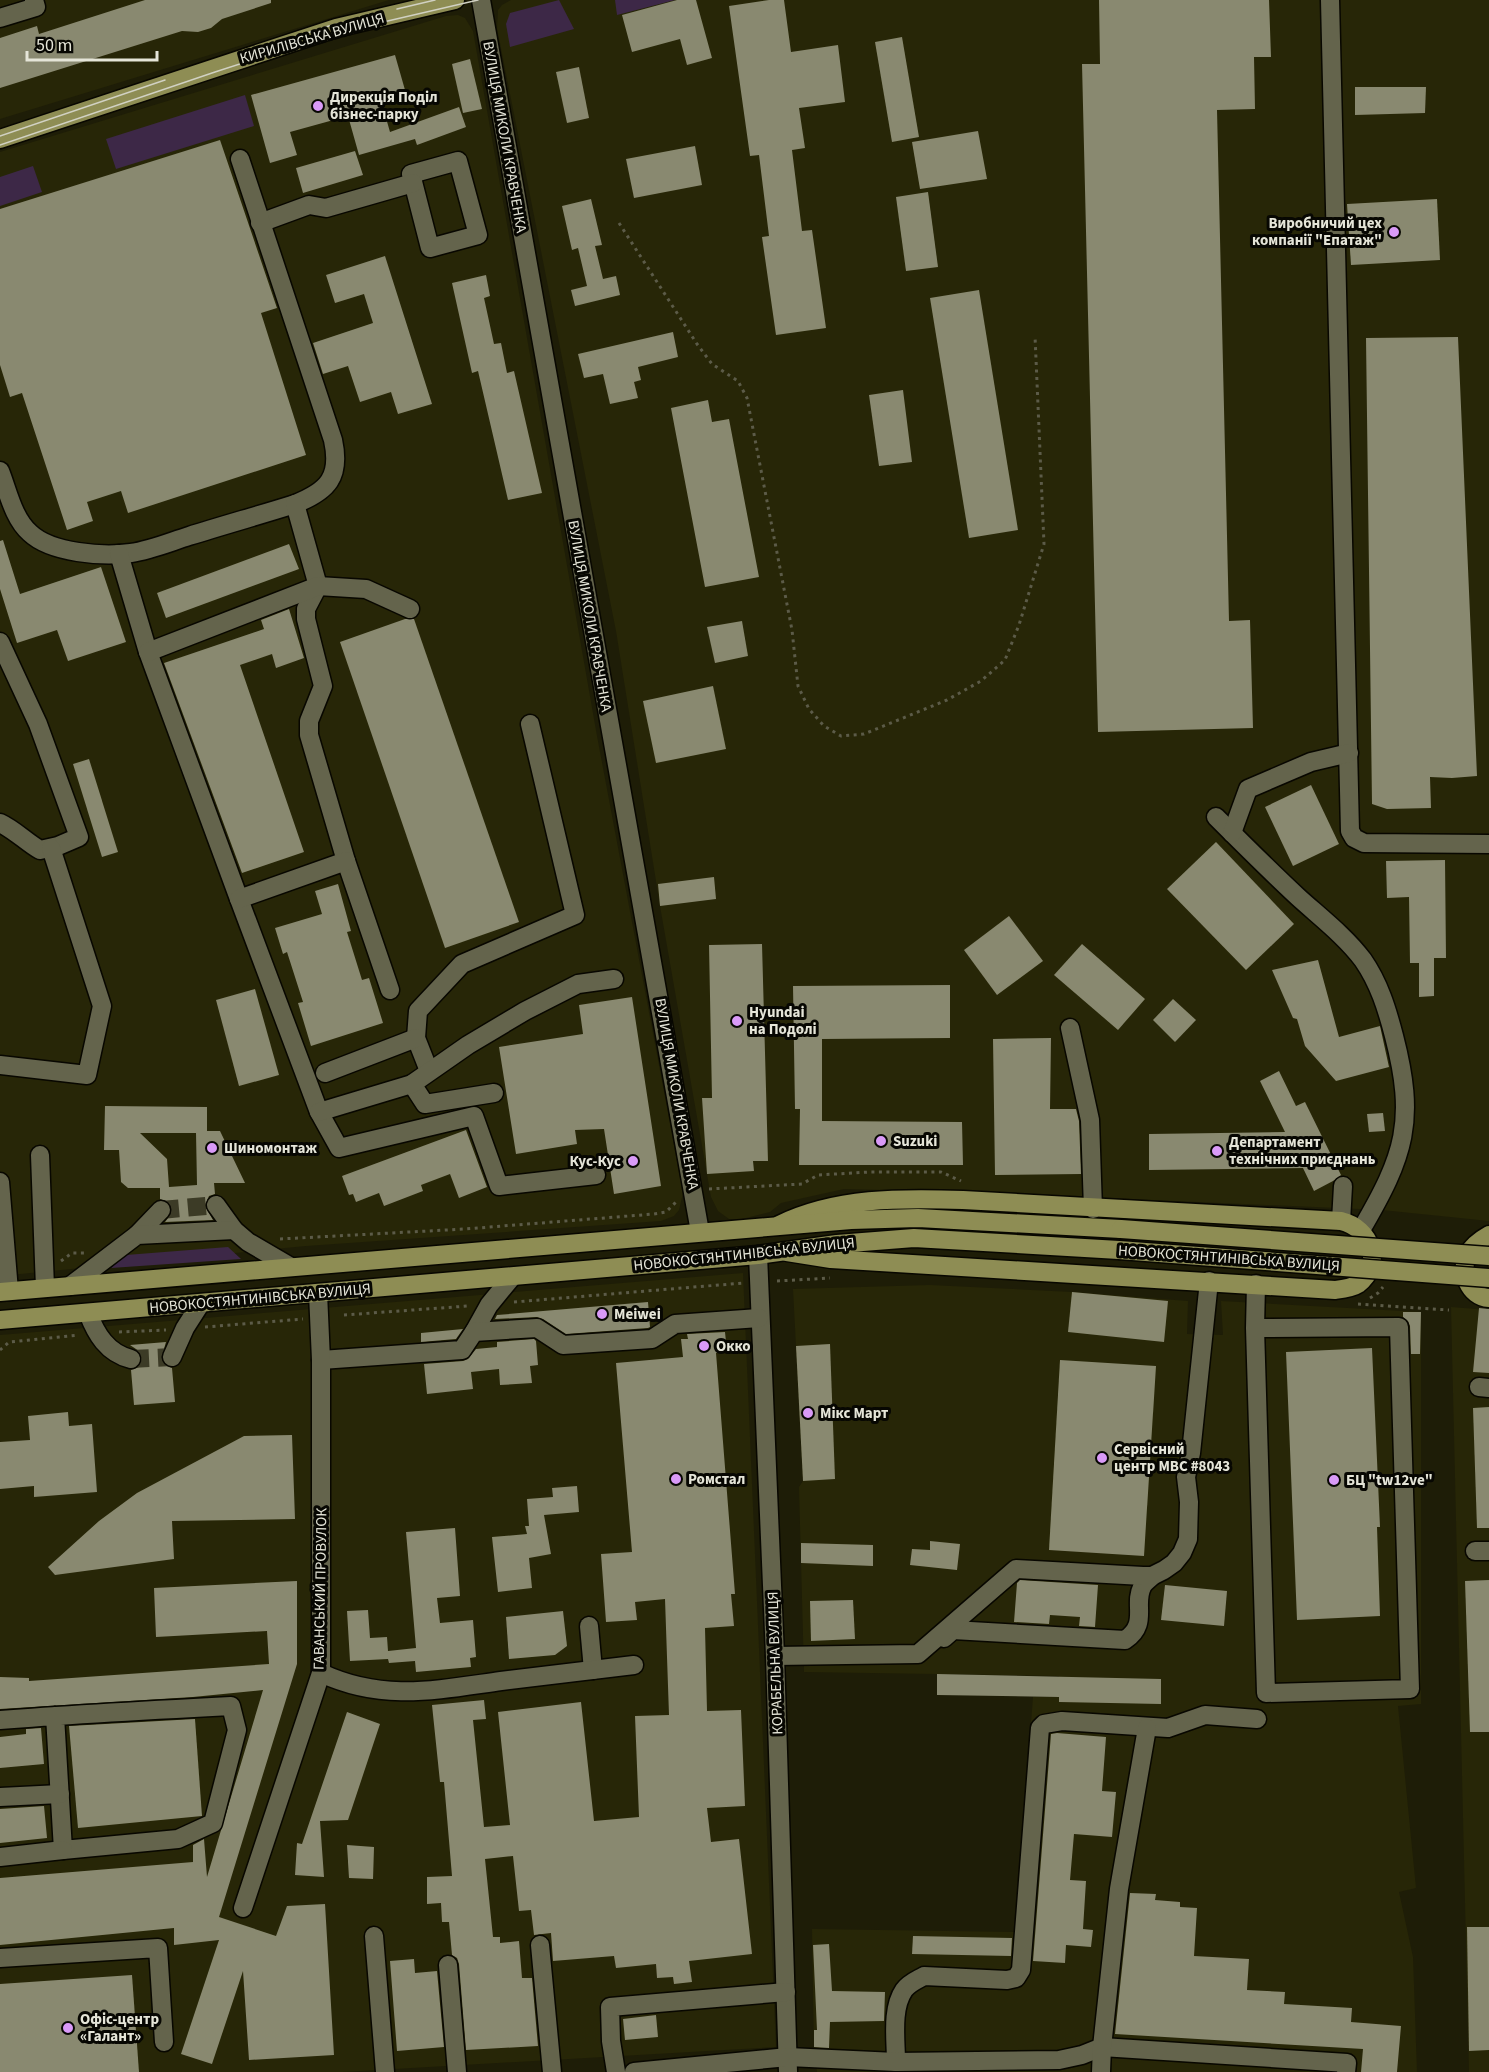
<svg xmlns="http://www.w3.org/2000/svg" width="1489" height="2072" viewBox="0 0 1489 2072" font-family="'Source Sans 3',sans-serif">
	<rect width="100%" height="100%" fill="#1e1d07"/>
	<g fill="#272607">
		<path d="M0 0H389L0 119Z"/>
		<path d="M511 0H1489V1221L1382 1210 973 1192 844 1189 781 1203 770 1212 742 1219H729L718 1211 711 1197 660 906 616 631 497 28 498 10 502 5Z"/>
		<path d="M458 15 465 18 473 31 597 736 683 1193 679 1210 674 1216 661 1221 306 1246 0 1276V152L446 16Z"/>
		<path d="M743 1273 776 2047 343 2072H0V1335Z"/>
		<path d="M930 1285 1072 1292 1188 1301 1187 1334 1223 1335 1221 1301 1421 1312V1704L1398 1706 1416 1888 1399 1892 1413 1957 1417 2072H817L814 2052 812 1929 1015 1932 1033 1697H1059V1676L804 1672 799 1487 803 1481 793 1289Z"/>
		<path d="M1451 1307 1489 1310V2072H1469Z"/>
	</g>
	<g fill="#3d2847">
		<path d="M559 0 574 29 510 47 506 24 510 13Z"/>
		<path d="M615 0H675L617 15Z"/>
		<path d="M245 95 254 126 116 169 106 139Z"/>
		<path d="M33 166 42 192 0 206V177Z"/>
		<path d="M228 1247 241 1259 111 1268 126 1255Z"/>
	</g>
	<g fill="#898970" fill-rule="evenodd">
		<path d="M145 0H271V3L222 19 211 28 198 32 182 31 0 88V38L37 26 39 34Z"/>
		<path d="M677 0H696L712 58 687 65 680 39 632 52 622 15Z"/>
		<path d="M769 0H784L791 52 838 45 845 102 799 108 805 148 792 150 802 231 812 230 826 328 776 335 762 237 769 236 759 155 750 156 729 6Z"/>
		<path d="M1099 0H1269L1271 57H1254L1255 109 1217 110 1229 621 1250 620 1253 728 1098 732 1082 64H1100Z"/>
		<path d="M902 37 919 137 892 142 875 42Z"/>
		<path d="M395 55 405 90 380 97 390 132 459 107 466 127 417 145 415 139 359 155 348 116 290 132 297 155 270 163 251 95Z"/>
		<path d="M470 59 482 109 463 113 452 64Z"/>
		<path d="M579 67 589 118 567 123 556 72Z"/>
		<path d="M1355 87H1426L1425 113 1355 115Z"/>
		<path d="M978 131 987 179 920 189 912 142Z"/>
		<path d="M220 140 277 308 261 313 306 455 128 513 121 491 87 502 93 521 67 530 22 393 10 397 0 365V209Z"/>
		<path d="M695 146 702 185 634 198 626 159Z"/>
		<path d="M355 151 363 175 303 193 296 168Z"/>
		<path d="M928 192 938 267 906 271 896 197Z"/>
		<path d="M591 199 602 245 595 246 603 279 616 276 620 295 575 306 571 290 587 286 578 248 572 250 562 206Z"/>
		<path d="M1437 199 1440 260 1351 265 1347 204Z"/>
		<path d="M385 256 432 404 398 414 391 392 360 402 348 366 323 374 313 343 373 323 364 294 335 303 326 275Z"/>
		<path d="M486 275 490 296 484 298 494 344 501 343 507 373 514 371 542 493 508 500 478 371 472 373 452 283Z"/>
		<path d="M979 290 1018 530 969 538 930 298Z"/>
		<path d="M673 332 678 357 638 367 641 380 634 382 638 398 610 404 603 374 584 378 578 354Z"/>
		<path d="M1458 337 1477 776 1452 778 1430 777 1431 808 1387 809 1372 804 1366 338Z"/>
		<path d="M903 390 912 462 879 466 869 395Z"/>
		<path d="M708 400 712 422 729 419 759 577 705 587 671 408Z"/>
		<path d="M3 540 20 594 101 567 126 642 68 661 57 630 17 643 0 589V541Z"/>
		<path d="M289 544 299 569 166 618 157 593Z"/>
		<path d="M289 609 304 658 276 668 272 654 240 665 304 852 242 873 164 663 264 629 261 620Z"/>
		<path d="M405 619H414L519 922 445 948 340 642Z"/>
		<path d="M742 621 748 656 715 663 707 627Z"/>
		<path d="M713 686 726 749 656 763 643 701Z"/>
		<path d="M89 759 118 852 102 857 73 764Z"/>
		<path d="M1311 785 1339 844 1293 866 1265 807Z"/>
		<path d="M1216 842 1294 924 1246 970 1167 889Z"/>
		<path d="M1445 860 1446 958H1434V996L1419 997V963H1410L1409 897 1387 898 1386 861Z"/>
		<path d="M714 877 716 899 660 906 658 884Z"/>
		<path d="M338 884 351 931 347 932 362 980 369 978 383 1023 311 1046 298 1003 303 1002 287 952 283 954 275 928 322 914 315 891Z"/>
		<path d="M1009 916 1043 961 997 995 964 950Z"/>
		<path d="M762 944 768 1161H753L754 1171 707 1174 702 1098H712L709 945Z"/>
		<path d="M1082 944 1145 999 1118 1030 1054 975Z"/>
		<path d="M1318 960 1339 1037 1380 1026 1389 1067 1336 1081 1305 1046 1297 1019 1293 1018 1272 970Z"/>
		<path d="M950 985V1038L822 1039V1121L962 1122 963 1165H799L800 1109H795L793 986Z"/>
		<path d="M255 989 279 1075 239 1086 216 1000Z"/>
		<path d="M632 997 661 1186 614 1194 604 1129 575 1130 577 1144 516 1154 499 1047 583 1034 579 1005Z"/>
		<path d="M1173 999 1196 1020 1175 1042 1153 1020Z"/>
		<path d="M1051 1038 1050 1109H1076L1079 1121 1081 1174 995 1175 993 1039Z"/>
		<path d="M1279 1071 1296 1106 1305 1102 1341 1175 1333 1181 1314 1191 1303 1168 1149 1170V1134L1285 1132 1260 1081Z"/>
		<path d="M105 1106 207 1107V1131H220L245 1183H214L215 1194 209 1196 205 1206 213 1220 165 1222 172 1213V1207L168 1202 160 1199V1188H128L121 1182 119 1150H104ZM140 1133H196L197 1185 169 1187 167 1159Z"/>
		<path d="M1383 1113 1385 1131 1369 1132 1367 1114Z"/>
		<path d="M466 1130 487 1187 459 1198 450 1174 421 1185 423 1191 384 1206 379 1193 356 1202 353 1194 349 1195 342 1176Z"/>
		<path d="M1072 1292 1168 1301 1164 1342 1068 1332Z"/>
		<path d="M648 1302 650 1327 648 1328 566 1334 543 1319 537 1317 495 1319 497 1315Z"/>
		<path d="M1479 1308 1489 1309V1373L1473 1372Z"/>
		<path d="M1403 1312H1421L1420 1354H1411L1410 1326 1408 1321 1403 1317Z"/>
		<path d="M463 1329 456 1339 421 1342V1333Z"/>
		<path d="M725 1332 727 1352 716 1353 735 1594H731L734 1626 705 1628 707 1711 741 1710 745 1806 707 1808 711 1842 739 1839 752 1954 689 1961 692 1982 674 1984 673 1977 657 1978 656 1964 616 1968 614 1956 553 1961 551 1933 534 1935 531 1910 519 1911 513 1856 485 1859 493 1937H500V1943L519 1941 522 1978H532L538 2046 466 2050 459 1964 457 1958 452 1955 449 1922H442L441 1903 427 1904V1877L452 1876 444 1782H440L432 1705 484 1700 486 1719 473 1720 484 1827 510 1825 498 1712 581 1702 594 1821 639 1817 635 1716 669 1715 665 1599 635 1602 637 1620 606 1622 601 1554 632 1552 616 1363 683 1357 681 1339H688L687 1334Z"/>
		<path d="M534 1339 536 1341 538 1365 530 1366 532 1383 500 1385 499 1369 471 1372 473 1389 427 1394 424 1364 463 1361 468 1359 476 1349 497 1347V1342Z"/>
		<path d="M166 1342 161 1359 163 1364 172 1368 175 1402 134 1405 131 1370 139 1367 142 1357 139 1351 130 1345Z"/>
		<path d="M830 1344 835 1479 803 1481 796 1346Z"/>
		<path d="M1372 1348 1380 1527H1377L1380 1616 1297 1620 1286 1352Z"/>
		<path d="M1060 1360 1156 1366 1144 1556 1049 1550Z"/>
		<path d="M1489 1407V1528H1477L1473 1408Z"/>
		<path d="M68 1412 69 1426 92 1424 97 1492 34 1497V1486L0 1489V1442L30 1440 28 1416Z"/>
		<path d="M292 1435 295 1519 172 1521 174 1559 55 1575 48 1567 99 1521 137 1493 244 1436Z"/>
		<path d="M577 1486 579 1512 544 1515 551 1554 529 1558 532 1588 498 1592 492 1537 527 1534 525 1526H529L527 1499 553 1497 552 1488Z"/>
		<path d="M455 1528 460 1596 437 1598 440 1623 473 1620 476 1657 470 1658 471 1667 416 1672 415 1661 389 1663 388 1659 350 1661 347 1611 368 1610 370 1638 387 1637 388 1651 416 1648 406 1532Z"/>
		<path d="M930 1541 960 1544 957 1570 910 1565 912 1549 930 1550Z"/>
		<path d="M801 1543 873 1545V1566L801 1563Z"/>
		<path d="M1020 1580 1098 1585 1095 1627 1079 1626 1080 1617 1050 1615 1049 1624 1014 1622 1017 1583Z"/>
		<path d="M1489 1580V1732H1470L1465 1581Z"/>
		<path d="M297 1581V1664L219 1917 276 1936 287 1906 325 1904 334 2055 249 2060 243 1971 212 2064 181 2054 219 1940 174 1945V1928L0 1945V1878L193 1862V1845L204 1839 207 1877 263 1690 193 1697 0 1709V1677L29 1678V1681L269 1664 267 1631 156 1637 154 1588Z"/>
		<path d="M1165 1585 1227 1591 1224 1626 1161 1620Z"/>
		<path d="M853 1600 855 1639 811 1641 810 1601Z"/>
		<path d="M563 1611 567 1646 555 1655 509 1659 506 1617Z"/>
		<path d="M937 1674 1161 1679V1704L1059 1702V1697L937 1695Z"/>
		<path d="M347 1712 380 1724 348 1820 320 1821 324 1877 295 1875 297 1843 302 1844Z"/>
		<path d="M195 1719 202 1816 78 1828 69 1726Z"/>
		<path d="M41 1728 44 1764 0 1768V1737L26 1734V1729Z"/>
		<path d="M1057 1733 1106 1737 1102 1791 1116 1792 1112 1837 1074 1834 1070 1880 1086 1881 1083 1929 1093 1930 1091 1947 1066 1945 1065 1963 1033 1961 1051 1734Z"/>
		<path d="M44 1806 47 1838 0 1843V1809Z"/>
		<path d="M347 1845 374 1847 373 1879 349 1878Z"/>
		<path d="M1130 1893 1156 1894 1155 1900 1180 1902V1907L1197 1908 1194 1956 1249 1959 1247 1990 1285 1992 1284 2004 1352 2008 1351 2022 1401 2026 1397 2072H1361L1363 2049 1115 2034Z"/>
		<path d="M1467 1927H1489V2050L1469 2051Z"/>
		<path d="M913 1936 1012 1938 1011 1956 912 1954Z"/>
		<path d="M829 1944 832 1991 885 1992 884 2021 830 2022 829 2048 814 2047V2030H817L813 1945Z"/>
		<path d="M414 1959 415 1973 437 1971 444 2047 397 2051 390 1961Z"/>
		<path d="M132 1975 139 2072H0V1984Z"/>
		<path d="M656 2015 658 2037 625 2040 623 2019Z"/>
	</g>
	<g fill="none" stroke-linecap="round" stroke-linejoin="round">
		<g stroke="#3c3b26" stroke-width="18" stroke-dasharray="18 9" stroke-linecap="butt">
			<path d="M161 1210 216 1205"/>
			<path d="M131 1359 172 1357"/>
		</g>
		<defs>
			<g id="minor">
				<path d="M481 0 700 1232"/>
				<path d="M1330 0 1350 831 1354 838 1364 843 1489 844"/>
				<path d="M0 18 36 7 34 0"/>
				<path d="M458 161 478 235 430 248 411 174Z"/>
				<path d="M260 223 309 205 326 208 413 183"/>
				<path d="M0 471C8 491 13 518 30 533 51 553 103 557 131 553 151 550 170 542 189 536 224 525 260 515 295 504 328 491 341 477 333 440L240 159"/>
				<path d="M295 504 318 586 306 609V619L323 686 309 721V735L346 861 390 990"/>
				<path d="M119 554 148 652 239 899 319 1112 339 1148 474 1116 499 1186 596 1175"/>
				<path d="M0 642 38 724 79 837 58 846 40 850C26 842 15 830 0 823"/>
				<path d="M148 652 318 586 366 589 410 609"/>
				<path d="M1216 817C1243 844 1270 871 1298 897 1320 917 1345 936 1363 960 1379 983 1387 1009 1394 1036 1416 1121 1405 1155 1361 1230"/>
				<path d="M1232 833 1248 789 1311 762 1349 753"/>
				<path d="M239 899 346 861"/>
				<path d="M1070 1028 1090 1120 1093 1209"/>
				<path d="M0 1065 87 1075 102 1006 51 848"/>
				<path d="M429 1071 416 1038 418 1011 462 964 575 915 530 724"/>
				<path d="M325 1073 416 1038"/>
				<path d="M412 1084 425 1104 494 1093"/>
				<path d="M319 1112 412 1084 468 1045 525 1011 578 984 614 979"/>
				<path d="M40 1155 45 1288"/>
				<path d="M0 1182 9 1291"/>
				<path d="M216 1205 234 1230 248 1242 291 1267"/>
				<path d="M1341 1221 1343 1186"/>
				<path d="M137 1235 161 1210"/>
				<path d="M758 1255 775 1656 788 2072"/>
				<path d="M70 1286 137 1235 234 1230"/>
				<path d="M88 1313C96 1334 107 1353 131 1359"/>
				<path d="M1255 1328 1399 1327 1410 1689 1266 1693 1255 1328 1256 1284"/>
				<path d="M474 1332 489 1305 512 1277"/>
				<path d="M172 1357 185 1328 201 1303"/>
				<path d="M321 1360 462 1350 474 1332 537 1328 563 1345 652 1339 675 1324 759 1318"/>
				<path d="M1479 1387 1489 1388"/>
				<path d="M1475 1551H1489"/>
				<path d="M589 1626 593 1670"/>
				<path d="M944 1638 953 1630 1125 1640C1149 1624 1133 1605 1142 1587 1144 1582 1149 1580 1152 1576"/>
				<path d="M775 1656 918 1654 1016 1569 1143 1576H1152L1164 1570 1174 1563 1182 1553 1188 1539 1189 1502 1186 1477 1191 1453 1209 1281"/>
				<path d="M321 1673C383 1702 436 1690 501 1681 546 1676 590 1670 634 1665"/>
				<path d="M0 1720C77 1714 154 1710 231 1706L237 1730 213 1823 178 1839 63 1850 55 1716"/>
				<path d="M0 1797 60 1794"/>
				<path d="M0 1857 63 1850"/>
				<path d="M243 1908 321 1673V1360L318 1293"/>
				<path d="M374 1936 385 2072"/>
				<path d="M540 1945 552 2072"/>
				<path d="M0 1958 158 1948 164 2042"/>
				<path d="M448 1965 457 2072"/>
				<path d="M896 2062C896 2040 891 2009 904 1990 909 1983 917 1980 924 1976L1007 1980 1016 1978 1021 1970 1040 1728 1044 1724 1062 1721 1168 1728 1205 1715 1257 1719"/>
				<path d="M616 2072 611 2041 610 2007 786 1992"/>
				<path d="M634 2072 788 2057 896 2062 1059 2060 1082 2055 1102 2047 1347 2063 1346 2072"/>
				<path d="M1101 2072 1102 2047 1119 1889 1147 1728"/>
			</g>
			<g id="major">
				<path d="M0 139 336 28 455 0"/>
				<path d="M779 1225C836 1197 901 1198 963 1200L1341 1221C1371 1228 1384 1264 1358 1284 1352 1288 1343 1289 1335 1290L831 1259 787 1252"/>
				<path d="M1489 1235C1480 1240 1473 1245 1468 1254 1459 1271 1469 1297 1489 1298"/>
				<path d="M0 1292 851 1220 918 1218 1121 1229"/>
				<path d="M0 1320 758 1255 837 1244 914 1238 1119 1250"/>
			</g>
		</defs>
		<use href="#minor" stroke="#080700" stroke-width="21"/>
		<use href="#major" stroke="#080700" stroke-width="21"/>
		<g stroke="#5c5b48" stroke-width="3" stroke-dasharray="3 4.5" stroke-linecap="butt">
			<path d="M619 223 697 344 712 364 738 381 747 398 792 630 798 686 809 709 824 726 841 736 864 734 947 700 981 681 1005 660 1019 625 1044 544 1035 336"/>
			<path d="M709 1189 802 1184 818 1175 870 1172H941L961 1181"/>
			<path d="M280 1239 465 1229 654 1214 666 1212 676 1202"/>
			<path d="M61 1261 72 1253H85"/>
			<path d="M777 1281 830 1278"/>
			<path d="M1370 1298 1378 1293 1383 1287"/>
			<path d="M514 1302 743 1283"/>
			<path d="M1358 1304 1449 1310"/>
			<path d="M344 1315 468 1306"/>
			<path d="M205 1327 303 1319"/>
			<path d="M119 1332 166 1330"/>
			<path d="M0 1350 9 1342 79 1335"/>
		</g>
		<use href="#minor" stroke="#64644c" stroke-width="18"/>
		<use href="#major" stroke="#8e8d54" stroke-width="18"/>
		<g stroke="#d1d1c3" stroke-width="1.5">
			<path d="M397 9 435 0"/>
			<path d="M279 42 329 26 374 15"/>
			<path d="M0 136 165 80"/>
			<path d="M0 145 215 72 336 33 478 0"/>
		</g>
		<defs>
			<g id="major-bridge">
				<path d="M1121 1229 1489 1256"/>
				<path d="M1119 1250 1489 1278"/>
			</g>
		</defs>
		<use href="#major-bridge" stroke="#080700" stroke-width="21" stroke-linecap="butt"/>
		<use href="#major-bridge" stroke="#8e8d54" stroke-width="18"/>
	</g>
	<g fill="#d99af7" stroke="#070702" stroke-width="2">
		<circle cx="318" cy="106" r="6"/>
		<circle cx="1394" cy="232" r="6"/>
		<circle cx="737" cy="1021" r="6"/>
		<circle cx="881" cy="1141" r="6"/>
		<circle cx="212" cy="1148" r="6"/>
		<circle cx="1217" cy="1151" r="6"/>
		<circle cx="633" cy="1161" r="6"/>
		<circle cx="602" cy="1314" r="6"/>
		<circle cx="704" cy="1346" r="6"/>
		<circle cx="808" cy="1413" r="6"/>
		<circle cx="1102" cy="1458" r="6"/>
		<circle cx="676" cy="1479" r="6"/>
		<circle cx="1334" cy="1480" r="6"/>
		<circle cx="68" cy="2028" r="6"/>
	</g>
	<g text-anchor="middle" stroke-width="6" stroke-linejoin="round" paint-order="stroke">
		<g font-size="15" fill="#e5e5d8" stroke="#070702">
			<text transform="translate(312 38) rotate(-16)" y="5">КИРИЛІВСЬКА ВУЛИЦЯ</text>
			<text transform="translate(505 137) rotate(80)" y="5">ВУЛИЦЯ МИКОЛИ КРАВЧЕНКА</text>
			<text transform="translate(590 616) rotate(80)" y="5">ВУЛИЦЯ МИКОЛИ КРАВЧЕНКА</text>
			<text transform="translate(677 1094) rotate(80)" y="5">ВУЛИЦЯ МИКОЛИ КРАВЧЕНКА</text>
			<text transform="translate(744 1254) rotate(-6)" y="5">НОВОКОСТЯНТИНІВСЬКА ВУЛИЦЯ</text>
			<text transform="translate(1229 1258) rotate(4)" y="5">НОВОКОСТЯНТИНІВСЬКА ВУЛИЦЯ</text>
			<text transform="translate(260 1298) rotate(-5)" y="5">НОВОКОСТЯНТИНІВСЬКА ВУЛИЦЯ</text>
			<text transform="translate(320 1589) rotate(-89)" y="5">ГАВАНСЬКИЙ ПРОВУЛОК</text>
			<text transform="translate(775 1663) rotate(-92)" y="5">КОРАБЕЛЬНА ВУЛИЦЯ</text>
		</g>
		<g font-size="15" font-weight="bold" fill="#e5e5d8" stroke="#070702" text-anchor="start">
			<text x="330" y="102">Дирекція Поділ<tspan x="330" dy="17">бізнес-парку</tspan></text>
			<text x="1382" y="228" text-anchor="end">Виробничий цех<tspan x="1382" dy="17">компанії "Епатаж"</tspan></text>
			<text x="749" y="1017">Hyundai<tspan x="749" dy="17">на Подолі</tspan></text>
			<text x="893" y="1146">Suzuki</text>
			<text x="1229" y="1147">Департамент<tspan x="1229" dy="17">технічних приєднань</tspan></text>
			<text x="224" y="1153">Шиномонтаж</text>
			<text x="621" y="1166" text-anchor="end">Кус-Кус</text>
			<text x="614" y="1319">Meiwei</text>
			<text x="716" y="1351">Окко</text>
			<text x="820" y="1418">Мікс Март</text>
			<text x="1114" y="1454">Сервісний<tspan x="1114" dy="17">центр МВС #8043</tspan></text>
			<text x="688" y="1484">Ромстал</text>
			<text x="1346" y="1485">БЦ "tw12ve"</text>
			<text x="80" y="2024">Офіс-центр<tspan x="80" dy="17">«Галант»</tspan></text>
		</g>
	</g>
	<path d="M27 51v9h130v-9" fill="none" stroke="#e5e5d8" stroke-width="3"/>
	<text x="36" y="51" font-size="18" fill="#e5e5d8" stroke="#070702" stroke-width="4.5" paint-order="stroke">50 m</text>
</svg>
